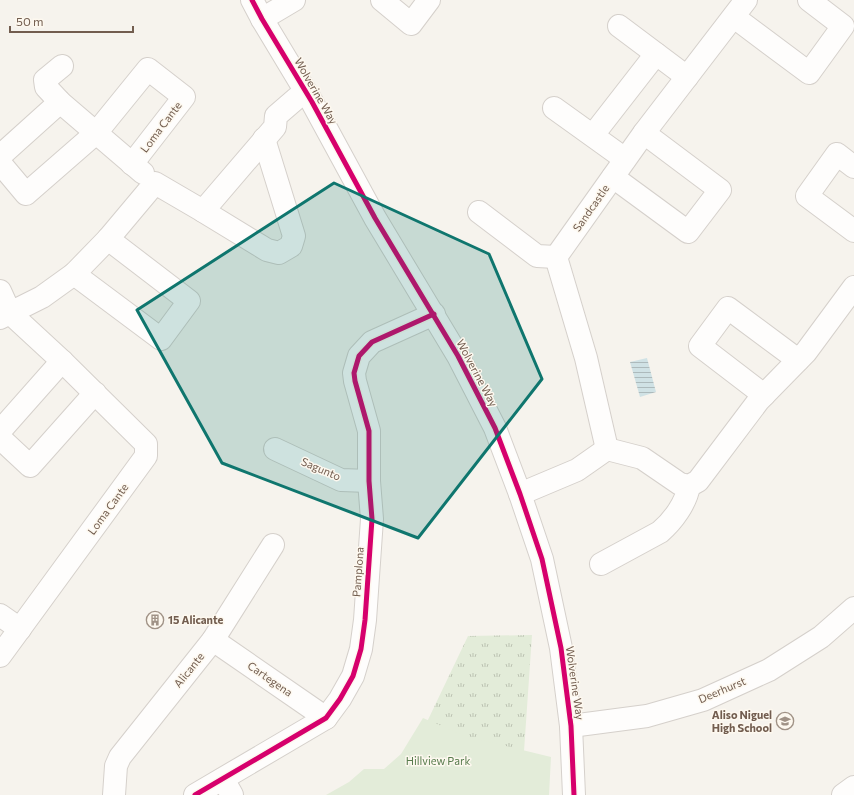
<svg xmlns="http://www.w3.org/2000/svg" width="854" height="795" viewBox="0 0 854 795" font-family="Commissioner,sans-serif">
	<defs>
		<pattern id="grass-tufts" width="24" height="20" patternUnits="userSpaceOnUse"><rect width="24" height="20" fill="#e3ecd9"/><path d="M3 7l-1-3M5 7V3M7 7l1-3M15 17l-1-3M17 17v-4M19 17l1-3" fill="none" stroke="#bcc2b2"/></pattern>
		<pattern id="water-rules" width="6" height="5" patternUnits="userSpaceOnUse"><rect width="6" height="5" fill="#d0e2e5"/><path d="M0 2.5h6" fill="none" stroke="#adbabc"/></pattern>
	</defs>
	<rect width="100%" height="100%" fill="#f6f3ed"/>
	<path fill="url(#grass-tufts)" d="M532 635 521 795H354L405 768 468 636Z"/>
	<path fill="#e3ecd9" d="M423 718 465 736 551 757 549 795H326L349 782 364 769H384L401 754Z"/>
	<path fill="url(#water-rules)" d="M647 358 656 392 640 397 630 362Z"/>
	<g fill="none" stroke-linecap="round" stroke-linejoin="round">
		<defs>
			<g id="minor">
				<path d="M252 0 262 19 312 102 375 218 458 356 495 428 520 494 542 559 561 648 571 726 574 795"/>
				<path d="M382 0 411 24 429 0"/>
				<path d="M734 17 809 73 843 26 809 0"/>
				<path d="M262 19 294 0"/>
				<path d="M619 26 687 77"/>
				<path d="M62 66 45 80 46 87 60 102 143 173"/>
				<path d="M554 108 625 159"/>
				<path d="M593 135 656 54"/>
				<path d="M0 156 60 102"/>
				<path d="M0 163 26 194 96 133 148 69 184 97 132 164"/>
				<path d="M854 167 837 154 807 196 854 231"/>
				<path d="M613 177 688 232 720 190 644 133"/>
				<path d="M203 211 267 250 279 253 291 246 294 236 264 139"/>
				<path d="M479 212 537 256 556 257"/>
				<path d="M74 274 161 339 189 301 108 239"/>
				<path d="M0 291 10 313 42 297 74 274 108 239 155 183 203 211 275 127 276 116 305 91"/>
				<path d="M0 318 10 313 62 361 146 444V456L0 656"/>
				<path d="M764 395 700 346 728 308 798 360"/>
				<path d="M0 431 62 361"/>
				<path d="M0 438 30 466 95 393"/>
				<path d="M275 449 341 480 369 481"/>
				<path d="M607 449 586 358 556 257 644 133 746 0"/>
				<path d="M520 494 577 470 607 449 642 458 680 484 689 486 698 481 759 400 806 352 854 287"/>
				<path d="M601 564 660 532C673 521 686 503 689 486"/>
				<path d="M0 615 20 629"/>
				<path d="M213 640 326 718"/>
				<path d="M571 726 647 716 703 700 769 670 821 637 854 608"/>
				<path d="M223 779 232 795"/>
				<path d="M114 795 116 766 120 757 213 640 273 545"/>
				<path d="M195 795 326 718 340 699 353 676 361 649 365 620 372 519 369 481V431L355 381 354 373 359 356 372 342 434 314"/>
				<path d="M843 795 854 787"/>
			</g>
		</defs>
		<use href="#minor" stroke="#d5d0cb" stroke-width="24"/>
		<use href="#minor" stroke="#fefdfc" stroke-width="22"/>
		<defs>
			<g id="cycleway">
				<path d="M252 0 262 19 312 102 375 218 458 356 495 428 520 494 542 559 561 648 571 726 574 795"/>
				<path d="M195 795 326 718 340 699 353 676 361 649 365 620 372 519 369 481V431L355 381 354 373 359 356 372 342 434 314"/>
			</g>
		</defs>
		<use href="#cycleway" stroke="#fdf8ef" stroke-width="8"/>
		<use href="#cycleway" stroke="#d6006c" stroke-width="5"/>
	</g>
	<path fill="#0f766e" fill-opacity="0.2" stroke="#0f766e" stroke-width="3" stroke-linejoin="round" d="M334 183 489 254 542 379 418 538 222 463 137 310Z"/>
	<defs>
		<symbol id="building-ring" viewBox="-11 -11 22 22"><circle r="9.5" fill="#fdf8ef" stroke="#a09286" stroke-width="1.5"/><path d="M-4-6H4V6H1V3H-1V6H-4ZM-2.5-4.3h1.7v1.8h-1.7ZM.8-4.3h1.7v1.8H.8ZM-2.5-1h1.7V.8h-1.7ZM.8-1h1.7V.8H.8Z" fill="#a09286"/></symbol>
		<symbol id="school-ring" viewBox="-11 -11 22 22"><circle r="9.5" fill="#fdf8ef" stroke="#a09286" stroke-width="1.5"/><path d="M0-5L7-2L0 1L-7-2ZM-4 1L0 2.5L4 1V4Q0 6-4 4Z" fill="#a09286"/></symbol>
	</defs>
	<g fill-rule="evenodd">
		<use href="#building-ring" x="145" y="610" width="20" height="20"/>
		<use href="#school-ring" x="775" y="711" width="20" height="20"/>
	</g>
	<g text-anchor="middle" stroke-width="3" stroke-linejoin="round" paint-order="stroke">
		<g font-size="11" fill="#725d4f" stroke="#fdf8ef">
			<text transform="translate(316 91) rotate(60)" y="4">Wolverine Way</text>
			<text transform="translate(161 127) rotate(-53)" y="4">Loma Cante</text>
			<text transform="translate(591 208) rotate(-55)" y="4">Sandcastle</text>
			<text transform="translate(477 373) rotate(62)" y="4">Wolverine Way</text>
			<text transform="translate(321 469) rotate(23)" y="4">Sagunto</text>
			<text transform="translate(108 509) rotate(-54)" y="4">Loma Cante</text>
			<text transform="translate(358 572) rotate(-86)" y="4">Pamplona</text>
			<text transform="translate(189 670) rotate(-51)" y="4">Alicante</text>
			<text transform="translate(270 679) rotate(35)" y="4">Cartegena</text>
			<text transform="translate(575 683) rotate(82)" y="4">Wolverine Way</text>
			<text transform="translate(722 690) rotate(-23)" y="4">Deerhurst</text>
		</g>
		<g font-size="11" font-weight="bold" fill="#725d4f" stroke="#fdf8ef" text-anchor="start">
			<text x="168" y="624">15 Alicante</text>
			<text x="772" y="719" text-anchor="end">Aliso Niguel<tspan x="772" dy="13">High School</tspan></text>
		</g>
		<g font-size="11" fill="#577b4c" stroke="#fdf8ef">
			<text x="438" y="765">Hillview Park</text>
		</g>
	</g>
	<path d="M10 26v6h123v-6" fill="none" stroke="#725d4f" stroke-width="2"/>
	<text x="16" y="26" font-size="12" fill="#725d4f" stroke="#fdf8ef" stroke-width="3" paint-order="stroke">50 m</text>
</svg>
